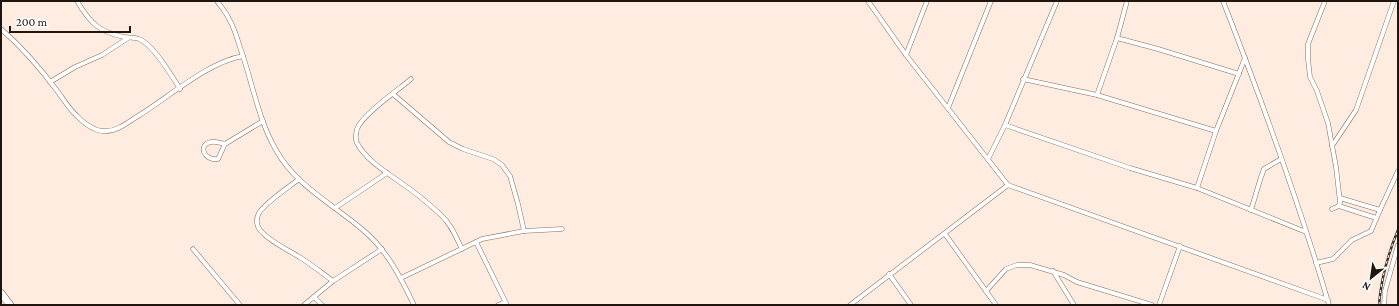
<svg xmlns="http://www.w3.org/2000/svg" width="1399" height="306" viewBox="0 0 1399 306" font-family="'Crimson Pro',serif">
	<rect width="100%" height="100%" fill="#feece1"/>
	<g fill="none" stroke-linecap="round" stroke-linejoin="round">
		<defs>
			<g id="street">
				<path d="M77 1C90 23 99 32 124 37 129 38 134 37 139 39 153 44 172 76 180 89"/>
				<path d="M217 1C221 7 226 12 229 19 234 27 237 38 240 47 252 81 258 119 276 150 295 185 334 205 363 230 387 250 401 278 414 305"/>
				<path d="M868 1 906 55 1008 185"/>
				<path d="M1223 1C1262 101 1299 202 1329 305"/>
				<path d="M1325 1 1308 44V59L1310 77 1317 91 1328 123 1336 167 1340 202 1339 206 1332 209"/>
				<path d="M1 29C23 48 41 69 58 92 64 100 70 110 77 116 84 123 95 132 106 131 118 131 128 122 138 116 169 97 208 62 243 56"/>
				<path d="M1117 38 1158 49 1239 74"/>
				<path d="M906 55 927 1"/>
				<path d="M411 79C398 90 362 115 357 129 356 133 355 139 357 143 366 160 386 172 400 182 415 192 428 203 441 215 451 224 456 237 462 249"/>
				<path d="M1023 79 1097 95 1216 131"/>
				<path d="M50 82 75 67 102 55 128 38"/>
				<path d="M393 94 449 142 463 149 493 159 502 165 510 176 518 204 524 231"/>
				<path d="M1097 95 1117 38 1127 1"/>
				<path d="M948 108 991 1"/>
				<path d="M1005 125 1130 168 1197 188 1306 232"/>
				<path d="M225 144C221 143 215 141 211 142 198 144 203 161 218 159L225 144 263 121"/>
				<path d="M1332 146 1356 110 1394 1"/>
				<path d="M988 159 1005 125 1057 1"/>
				<path d="M299 179C289 187 265 203 259 213 256 218 256 225 260 230 270 242 287 249 301 258 312 265 322 273 333 281"/>
				<path d="M1197 188 1216 131 1245 58"/>
				<path d="M1340 198 1380 210 1398 171"/>
				<path d="M1339 206 1376 218"/>
				<path d="M335 208 387 173"/>
				<path d="M1251 210 1261 177 1264 169 1281 159"/>
				<path d="M945 234 996 305"/>
				<path d="M476 242 507 305"/>
				<path d="M193 249 240 305"/>
				<path d="M1316 263 1333 259 1352 240 1371 231 1380 210"/>
				<path d="M1053 271 1074 305"/>
				<path d="M889 274 911 305"/>
				<path d="M401 278 482 239 524 231 562 229"/>
				<path d="M986 291 1006 269 1017 265H1030L1064 275 1077 282 1152 305"/>
				<path d="M314 297 322 305"/>
				<path d="M304 305 333 281 382 249"/>
				<path d="M498 305 505 302"/>
				<path d="M850 305 1008 185 1328 300"/>
				<path d="M1159 305 1180 246"/>
				<path d="M1384 305 1385 291 1398 245"/>
			</g>
			<path id="highway" d="M1 293 10 305"/>
		</defs>
		<use href="#street" stroke="#876d5c" stroke-width="5"/>
		<use href="#highway" stroke="#876d5c" stroke-width="8"/>
		<use href="#street" stroke="#fff" stroke-width="4"/>
		<use href="#highway" stroke="#fff" stroke-width="7"/>
		<defs>
			<path id="rail" d="M1379 305C1381 279 1388 254 1398 230"/>
		</defs>
		<use href="#rail" stroke="#3d322c" stroke-width="2.5"/>
		<use href="#rail" stroke="#fdfdfd" stroke-width="1" stroke-dasharray="3" stroke-linecap="butt"/>
	</g>
	<rect width="1399" height="306" fill="none" stroke="#1f150f" stroke-width="4"/>
	<g transform="translate(1371 278) rotate(210)" stroke="#fdfdfd" stroke-width="3" paint-order="stroke">
	<path d="M0-3L7 15L0 10L-7 15Z" fill="#1f150f"/>
	<text y="-6" font-size="11" font-weight="bold" text-anchor="middle" fill="#1f150f">N</text>
	</g>
	<path d="M10 26v6h120v-6" fill="none" stroke="#1f150f" stroke-width="2"/>
	<text x="16" y="26" font-size="12" fill="#1f150f" stroke="#fdfdfd" stroke-width="3" paint-order="stroke">200 m</text>
</svg>
